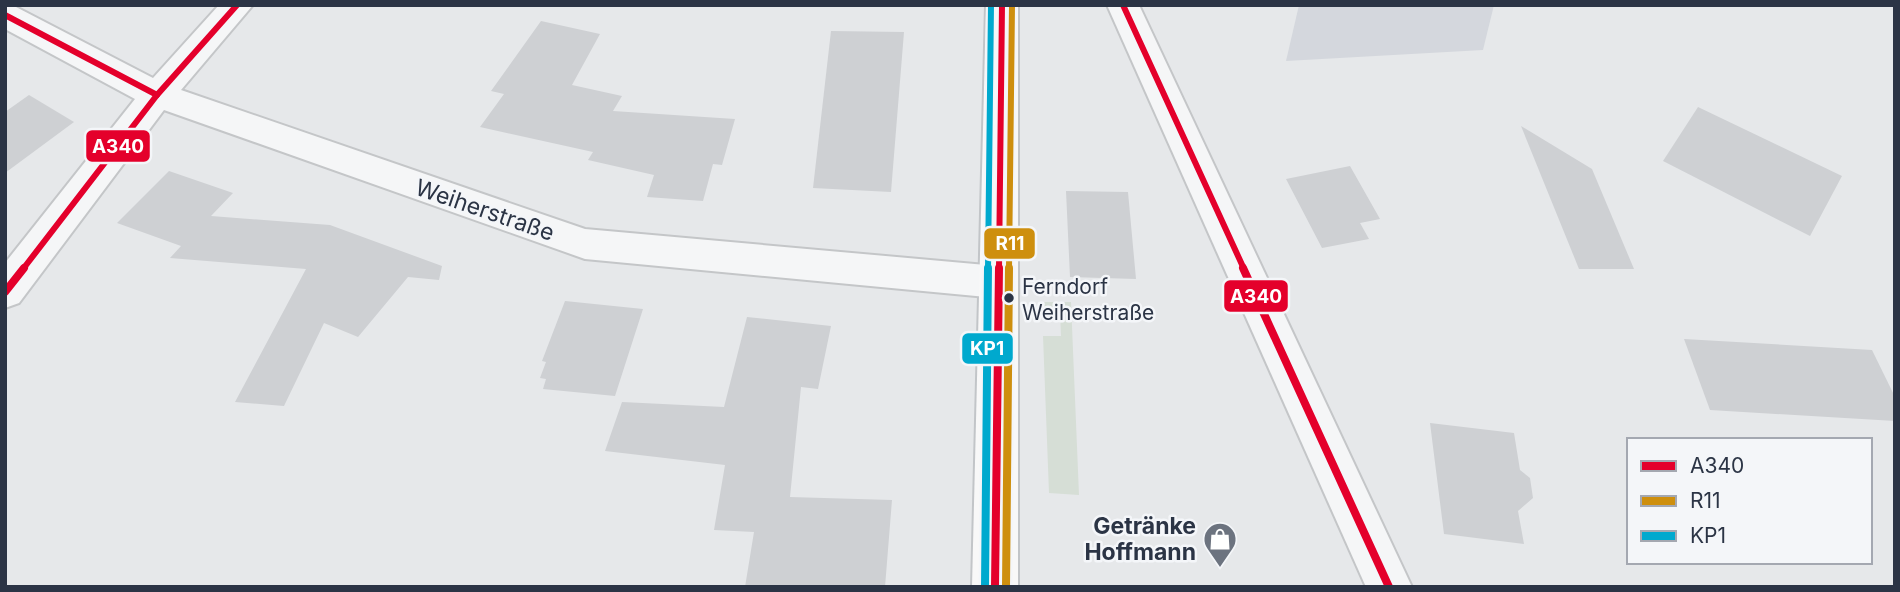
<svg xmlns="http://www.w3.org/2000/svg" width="1900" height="592" viewBox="0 0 1900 592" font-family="Inter,sans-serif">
	<rect width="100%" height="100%" fill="#e6e8ea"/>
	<path fill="#d4d7dd" d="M1299 5H1494L1483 50 1286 61Z"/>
	<path fill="#d6ded6" d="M1044 302H1071L1079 495 1049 493 1043 336H1061L1060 312 1045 311Z"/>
	<g fill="#ced0d3">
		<path d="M541 21 600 34 572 85 622 96 613 111 735 119 722 165 713 164 703 201 647 197 654 175 588 160 593 152 480 127 504 94 491 91Z"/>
		<path d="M831 31 904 32 891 192 813 188Z"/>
		<path d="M29 95 74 122 5 173V112Z"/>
		<path d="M1698 107 1842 176 1810 236 1663 161Z"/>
		<path d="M1521 126 1592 169 1634 269H1579Z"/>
		<path d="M1350 166 1380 219 1360 223 1369 239 1322 248 1286 179Z"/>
		<path d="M169 171 233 193 211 216 330 225 442 266 439 280 408 277 358 337 324 323 284 406 235 402 306 269 170 258 181 246 117 223Z"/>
		<path d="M1066 191 1128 192 1136 279 1070 277Z"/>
		<path d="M565 301 643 309 615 396 543 389 546 379 540 378 546 362 542 361Z"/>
		<path d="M747 317 831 326 818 389 801 387 790 497 892 500 885 587H745L754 532 714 530 725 465 605 451 622 402 724 407Z"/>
		<path d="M1684 339 1872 350 1895 397V421L1710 410Z"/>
		<path d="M1430 423 1514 433 1520 470 1530 478 1533 498 1518 511 1524 544 1444 534Z"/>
	</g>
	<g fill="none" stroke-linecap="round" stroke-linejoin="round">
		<defs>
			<g id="minor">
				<path d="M5 5 16 7 153 78 219 5H253L181 90 585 229 997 266 1010 271 1016 282 1010 293 997 298 585 259 164 110 19 303 5 308V263L135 99 5 29Z"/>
				<path d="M1107 5H1139L1412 587H1366Z"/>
			</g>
			<path id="major" d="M986 5H1018V587H972Z"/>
		</defs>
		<use href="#minor" stroke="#c4c6c8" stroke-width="4"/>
		<use href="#major" stroke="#c2c5c8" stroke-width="4"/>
		<use href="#minor" fill="#f5f6f7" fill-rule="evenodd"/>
		<use href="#major" fill="#f8f8f8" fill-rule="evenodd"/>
		<defs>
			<g id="bus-1-far1">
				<path d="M1123 5 1244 269"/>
				<path d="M5 15 157 95"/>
				<path d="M23 269 157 95 237 5"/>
				<path d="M999 269 1002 5"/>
			</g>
			<g id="bus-1">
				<path d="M1243 268 1389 587"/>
				<path d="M5 292 24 268"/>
				<path d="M995 587 999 268"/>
			</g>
			<path id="bus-2-far1" d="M1009 269 1012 5"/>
			<path id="bus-2" d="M1006 587 1009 268"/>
			<path id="bus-3-far1" d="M988 269 991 5"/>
			<path id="bus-3" d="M985 587 988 268"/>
		</defs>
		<use href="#bus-1-far1" stroke="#f4f6f9" stroke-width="10"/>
		<use href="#bus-1" stroke="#f4f6f9" stroke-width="13"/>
		<use href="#bus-2-far1" stroke="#f4f6f9" stroke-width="10"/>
		<use href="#bus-2" stroke="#f4f6f9" stroke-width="13"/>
		<use href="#bus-3-far1" stroke="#f4f6f9" stroke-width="10"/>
		<use href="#bus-3" stroke="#f4f6f9" stroke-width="13"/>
		<use href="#bus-1-far1" stroke="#e4002b" stroke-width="6"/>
		<use href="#bus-1" stroke="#e4002b" stroke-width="8"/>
		<use href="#bus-2-far1" stroke="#ce8f0e" stroke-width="6"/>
		<use href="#bus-2" stroke="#ce8f0e" stroke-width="8"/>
		<use href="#bus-3-far1" stroke="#00a9ce" stroke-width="6"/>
		<use href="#bus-3" stroke="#00a9ce" stroke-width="8"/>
	</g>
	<defs>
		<symbol id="shop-pin" viewBox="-11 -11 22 30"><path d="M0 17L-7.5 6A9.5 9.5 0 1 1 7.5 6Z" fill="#6c737f" stroke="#f4f6f9"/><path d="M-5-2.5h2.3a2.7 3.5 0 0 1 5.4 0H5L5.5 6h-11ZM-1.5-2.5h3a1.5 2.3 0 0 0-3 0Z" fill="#fff"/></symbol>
	</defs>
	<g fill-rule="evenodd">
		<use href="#shop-pin" x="1201" y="520" width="38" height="52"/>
	</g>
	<circle fill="#2b3445" stroke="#f4f6f9" stroke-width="2.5" cx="1009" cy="298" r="6"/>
	<g text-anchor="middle" stroke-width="5" stroke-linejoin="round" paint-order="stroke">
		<g font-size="21" fill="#2b3445" stroke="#f4f6f9" text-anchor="start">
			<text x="1022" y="294">Ferndorf<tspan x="1022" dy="26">Weiherstraße</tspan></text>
		</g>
		<g font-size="23" fill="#2b3445" stroke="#f4f6f9">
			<text transform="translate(485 210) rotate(19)" y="8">Weiherstraße</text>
		</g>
		<g font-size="23" font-weight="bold" fill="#2b3445" stroke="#f4f6f9" text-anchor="end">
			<text x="1196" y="534">Getränke<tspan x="1196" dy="26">Hoffmann</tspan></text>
		</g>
	</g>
	<g stroke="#f4f6f9" stroke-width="2.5">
		<rect x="85" y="129" width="66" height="34" rx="7" fill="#e4002b"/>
		<rect x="983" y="227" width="53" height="33" rx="7" fill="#ce8f0e"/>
		<rect x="1223" y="279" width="66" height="34" rx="7" fill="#e4002b"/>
		<rect x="961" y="332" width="53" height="33" rx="7" fill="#00a9ce"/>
	</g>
	<g font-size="19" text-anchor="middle" font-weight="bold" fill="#fff">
		<text x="118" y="153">A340</text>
		<text x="1010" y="250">R11</text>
		<text x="1256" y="303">A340</text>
		<text x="987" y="355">KP1</text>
	</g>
	<rect width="1900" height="592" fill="none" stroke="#2b3445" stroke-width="14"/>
	<rect x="1627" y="438" width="245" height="126" fill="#f4f6f9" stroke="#a4a8b1" stroke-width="2"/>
	<rect x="1641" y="461" width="35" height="10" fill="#e4002b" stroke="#a4a8b1" stroke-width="2"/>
	<text x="1690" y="473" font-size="21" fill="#2b3445">A340</text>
	<rect x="1641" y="496" width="35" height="10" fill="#ce8f0e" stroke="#a4a8b1" stroke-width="2"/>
	<text x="1690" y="508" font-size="21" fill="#2b3445">R11</text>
	<rect x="1641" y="531" width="35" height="10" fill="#00a9ce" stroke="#a4a8b1" stroke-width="2"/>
	<text x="1690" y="543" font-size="21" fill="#2b3445">KP1</text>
</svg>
